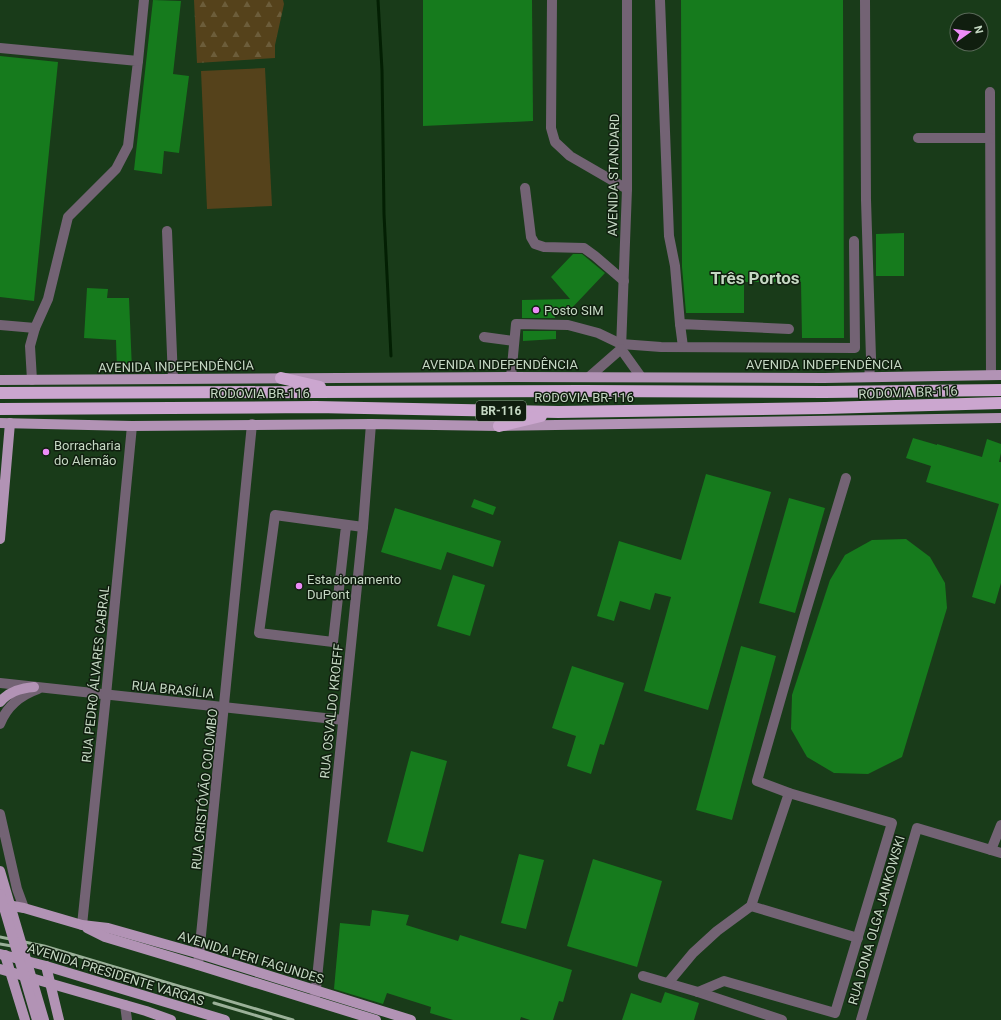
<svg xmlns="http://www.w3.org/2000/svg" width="1001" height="1020" viewBox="0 0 1001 1020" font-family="Roboto,sans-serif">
	<defs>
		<pattern id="forest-firs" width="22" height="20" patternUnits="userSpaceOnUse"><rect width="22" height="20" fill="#55421b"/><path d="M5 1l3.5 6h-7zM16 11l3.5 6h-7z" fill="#6c5d3a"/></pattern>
	</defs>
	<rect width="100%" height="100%" fill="#193b19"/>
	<path fill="url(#forest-firs)" d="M194 0H283L284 4 275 45V58L197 63Z"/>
	<path fill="#55421b" d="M265 68 272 206 207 209 201 71Z"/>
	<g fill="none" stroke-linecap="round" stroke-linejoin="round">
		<path stroke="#031f03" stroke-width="3" d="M378 0 382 70 384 214 391 356"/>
	</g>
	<g fill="#167b1d">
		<path d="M153 0 181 1 173 74 189 76 179 153 164 151 162 174 134 170Z"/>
		<path d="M423 0H532L533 121 423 126Z"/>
		<path d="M681 0H843L844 338H802L801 282H744V313H686L682 267Z"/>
		<path d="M0 56 58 62 34 301 0 297Z"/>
		<path d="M904 233V276H876V234Z"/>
		<path d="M573 254H582L605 273 569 311H555V318H522V300L570 299 551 277Z"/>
		<path d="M87 288 108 289 107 298H129L132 370 117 371 116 340 84 338Z"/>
		<path d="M523 331H556V339L523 341Z"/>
		<path d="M913 438 937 445V444L982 457 987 439 1001 444V453L999 462H1001V583L995 604 972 597 999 504 926 482 931 466 906 458Z"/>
		<path d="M706 474 771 492 708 710 644 691 671 597 655 593 650 610 620 601 614 621 597 616 619 541 681 560Z"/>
		<path d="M789 498 825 508 795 613 759 603Z"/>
		<path d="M474 499 496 507 493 515 471 507Z"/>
		<path d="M395 508 501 541 493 567 447 552 441 570 381 552Z"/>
		<path d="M906 539 930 557 945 583 947 608 902 757 868 774 834 773 807 757 791 729 792 695 830 580 845 555 872 540Z"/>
		<path d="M453 575 485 585 470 636 437 626Z"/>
		<path d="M741 646 776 656 732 820 696 810Z"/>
		<path d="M572 666 624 683 604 745 600 744 591 774 567 766 576 736 552 728Z"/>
		<path d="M411 751 447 761 423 852 387 842Z"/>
		<path d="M519 854 544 860 526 929 501 923Z"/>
		<path d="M593 859 662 881 637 967 567 946Z"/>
		<path d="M372 910 409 915 406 925 458 941 460 935 572 970 563 1002 559 1001 553 1020H530L521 1017 520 1020H453L430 1013 431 1007 387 993 383 1004 334 989 340 923 370 926Z"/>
		<path d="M665 992 699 1003 694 1020H622L631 993 661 1003Z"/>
	</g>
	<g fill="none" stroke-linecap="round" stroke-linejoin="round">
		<g stroke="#736374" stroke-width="10">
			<path d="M552 0 551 128 555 142 570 156 627 189"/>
			<path d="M627 0V189L621 349 641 377"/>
			<path d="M660 0 669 236 675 266 680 324"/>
			<path d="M865 0 866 200 871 358 869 377"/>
			<path d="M0 48 138 61 128 146 116 169 68 217 48 299 35 328"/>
			<path d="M138 61 144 0"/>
			<path d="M990 92 991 375"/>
			<path d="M918 138H990"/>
			<path d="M525 188 531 237 535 244 544 247 584 248 595 256 624 281"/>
			<path d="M167 231 173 379"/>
			<path d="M0 325 35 328 30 346 32 380"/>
			<path d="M484 337 514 341"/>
			<path d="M683 347 680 324 789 329"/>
			<path d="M511 377 516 324 568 325 598 333 621 344 661 347 855 348 854 241"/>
			<path d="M589 377 621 349"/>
			<path d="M346 526 333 642 259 633 275 515 363 527"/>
			<path d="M0 683 343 720"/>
			<path d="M0 724C7 706 21 695 38 689"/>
			<path d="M0 814 17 889 24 908"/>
			<path d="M991 850 1001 825"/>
			<path d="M751 906 858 938"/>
			<path d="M82 925 106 695 132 426"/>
			<path d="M198 965 252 424"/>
			<path d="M643 976 698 992 782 1020"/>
			<path d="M668 983 693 953 717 931 751 906 789 793"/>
			<path d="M698 992 724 981 835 1013 892 823 789 793 757 781 805 614 846 478"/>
			<path d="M315 998 363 527 371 424"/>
			<path d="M125 1005 127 1020"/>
			<path d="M861 1020 917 828 1001 853"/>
		</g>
		<g stroke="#b293b5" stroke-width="10">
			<path d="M0 380 511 377 824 378 1001 375"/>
			<path d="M0 423 132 426 371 424 499 426 1001 418"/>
			<path d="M0 539 10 423"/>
			<path d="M0 702C9 691 21 688 34 687"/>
			<path d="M2 904 24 908 82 925 108 928 200 954 411 1020"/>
			<path d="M87 928 105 937 198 965 376 1020"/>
			<path d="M0 954 46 966 225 1020"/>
			<path d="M5 955 25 1020"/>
			<path d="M46 966 59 1020"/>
			<path d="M0 969 146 1011 171 1020"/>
		</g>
		<g stroke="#cba6cf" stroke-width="12">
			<path d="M281 378 320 387"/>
			<path d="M0 393 581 391 825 392 1001 390"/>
			<path d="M0 409 316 407 558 412 825 408 1001 403"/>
			<path d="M499 426 541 416"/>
		</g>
		<g stroke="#9bb199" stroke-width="3">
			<path d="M0 937 44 946 293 1020"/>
			<path d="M0 944 35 950"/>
			<path d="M214 1003 271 1020"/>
		</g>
		<g stroke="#b293b5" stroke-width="10">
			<path d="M0 871 44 1020"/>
			<path d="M0 894 37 1020"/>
		</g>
	</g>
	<g fill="#ee8cf8" stroke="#101e0f" stroke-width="1.5">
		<circle cx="536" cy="310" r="4"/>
		<circle cx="46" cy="452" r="4"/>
		<circle cx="299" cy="586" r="4"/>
	</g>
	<g text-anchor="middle" stroke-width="3" stroke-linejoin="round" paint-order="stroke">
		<rect fill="#101e0f" stroke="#8fa08d" stroke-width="1" x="476" y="401" width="50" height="20" rx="3"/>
		<g font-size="12" font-weight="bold" fill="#c5d8c3">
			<text x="501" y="415">BR-116</text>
		</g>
		<g font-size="13" fill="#c5d8c3" stroke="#101e0f">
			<text transform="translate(613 175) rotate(-89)" y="5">AVENIDA STANDARD</text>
			<text x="500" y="369">AVENIDA INDEPENDÊNCIA</text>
			<text x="824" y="369">AVENIDA INDEPENDÊNCIA</text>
			<text transform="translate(176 366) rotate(-1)" y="5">AVENIDA INDEPENDÊNCIA</text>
			<text transform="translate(908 392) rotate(-2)" y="5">RODOVIA BR-116</text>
			<text x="260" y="398">RODOVIA BR-116</text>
			<text x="584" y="402">RODOVIA BR-116</text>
			<text transform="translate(95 674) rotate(-84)" y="5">RUA PEDRO ÁLVARES CABRAL</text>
			<text transform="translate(173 689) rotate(6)" y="5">RUA BRASÍLIA</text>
			<text transform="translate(331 711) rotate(-84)" y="5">RUA OSVALDO KROEFF</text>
			<text transform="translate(204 789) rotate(-84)" y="5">RUA CRISTÓVÃO COLOMBO</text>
			<text transform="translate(876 920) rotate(-74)" y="5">RUA DONA OLGA JANKOWSKI</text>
			<text transform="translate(251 957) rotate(17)" y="5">AVENIDA PERI FAGUNDES</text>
			<text transform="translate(116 974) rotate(17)" y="5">AVENIDA PRESIDENTE VARGAS</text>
		</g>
		<g font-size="13" fill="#c5d8c3" stroke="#101e0f" text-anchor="start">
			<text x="544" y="315">Posto SIM</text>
			<text x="54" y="450">Borracharia<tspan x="54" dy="15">do Alemão</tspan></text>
			<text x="307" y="584">Estacionamento<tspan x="307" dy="15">DuPont</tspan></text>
		</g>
		<g font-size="17" font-weight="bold" fill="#c5d8c3" stroke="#101e0f">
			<text x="755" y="284">Três Portos</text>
		</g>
	</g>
	<g transform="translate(969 32) rotate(76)"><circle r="19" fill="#101e0f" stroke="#586857"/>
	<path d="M0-3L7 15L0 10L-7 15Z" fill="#ee8cf8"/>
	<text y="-6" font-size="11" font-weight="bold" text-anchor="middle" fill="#c5d8c3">N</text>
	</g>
</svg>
